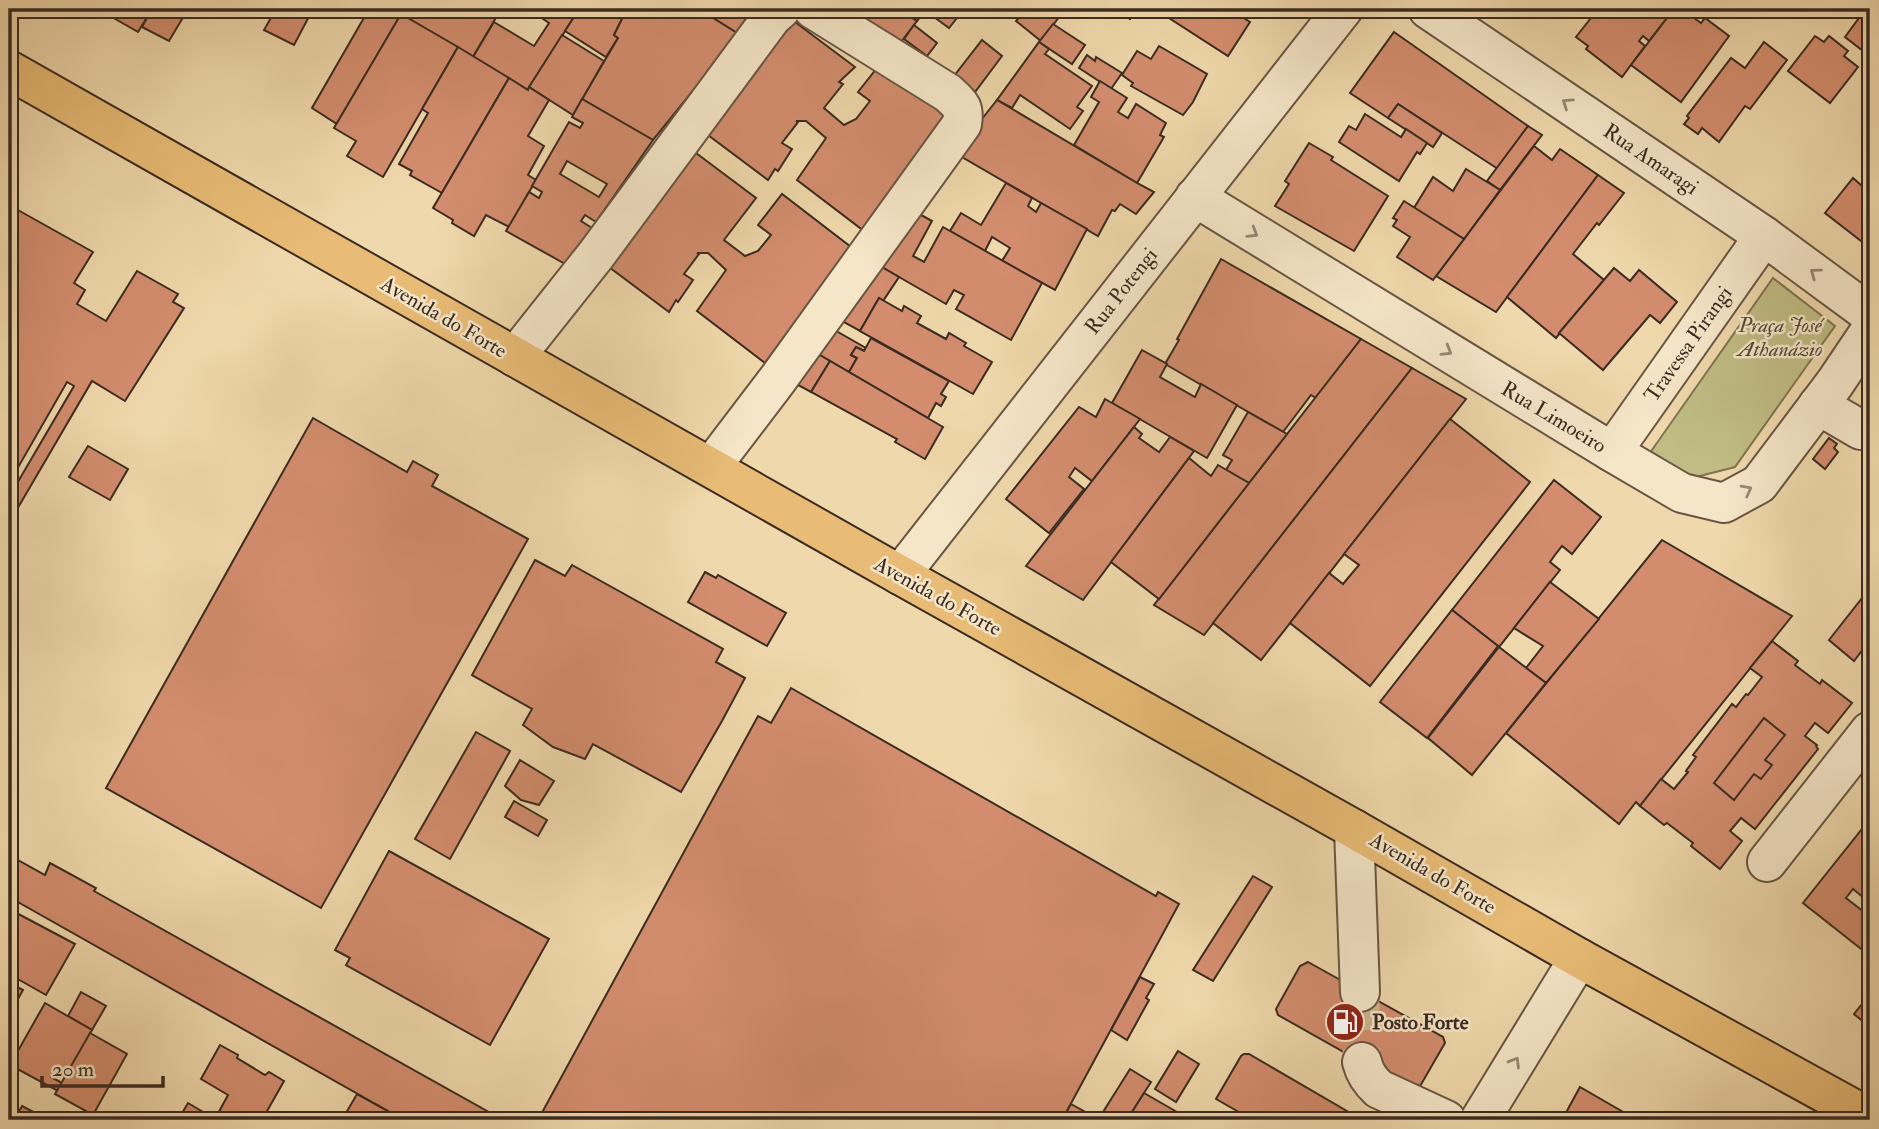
<svg xmlns="http://www.w3.org/2000/svg" width="1879" height="1129" viewBox="0 0 1879 1129" font-family="'IM FELL Double Pica',serif">
	<rect width="100%" height="100%" fill="#efd8ab"/>
	<filter id="stains"><feTurbulence type="fractalNoise" baseFrequency=".00286" numOctaves="4"/><feColorMatrix values="0 0 0 0 .2 0 0 0 0 .09 0 0 0 0 .02 0 0 0 .5 -.17"/></filter>
	<radialGradient id="worn" r=".72"><stop offset=".6" stop-color="#630" stop-opacity="0"/><stop offset="1" stop-color="#630" stop-opacity=".3"/></radialGradient>
	<path fill="#c0bc84" stroke="#7e7452" stroke-width="2" d="M1773 278 1835 326 1735 467 1692 478 1647 457Z"/>
	<g fill="#d38d6e" stroke="#3b2b21" stroke-width="2" fill-rule="evenodd">
		<path d="M98 9H152L138 32Z"/>
		<path d="M152 9H188L169 41 142 27Z"/>
		<path d="M276 9H313L294 45 264 30Z"/>
		<path d="M369 9H404L337 124 312 108Z"/>
		<path d="M404 9H501L473 57 401 14Z"/>
		<path d="M528 9H579L528 90 473 57 494 22 534 46 549 23Z"/>
		<path d="M579 9H627L614 35 618 38 606 57 565 31Z"/>
		<path d="M627 9H699L739 34 653 140 582 99 618 38 614 35Z"/>
		<path d="M699 9H759L739 34Z"/>
		<path d="M837 9H886L891 12 895 9H899L917 21 898 46Z"/>
		<path d="M899 9H927L917 21Z"/>
		<path d="M927 9H964L949 28 926 11Z"/>
		<path d="M1026 9H1065L1041 41 1016 21Z"/>
		<path d="M1115 9H1136L1130 19Z"/>
		<path d="M1155 9H1230L1250 22 1228 56Z"/>
		<path d="M1238 9H1260L1253 18Z"/>
		<path d="M1598 9H1674L1649 41 1643 36 1639 41 1645 46 1622 77 1586 49 1588 46 1576 37Z"/>
		<path d="M1674 9H1682L1701 23 1705 18 1729 36 1681 102 1631 65Z"/>
		<path d="M401 14 458 47 383 177 347 156 356 141 334 128Z"/>
		<path d="M1862 14 1870 20V50L1867 54 1845 37Z"/>
		<path d="M787 16 855 67 839 82 843 84 824 108 844 125 856 119 870 101 858 92 881 63 950 116 864 231 797 180 826 138 806 121H796L798 122 782 143 792 149 778 171 775 169 768 180 700 129Z"/>
		<path d="M1053 24 1085 45 1072 64 1039 42Z"/>
		<path d="M914 25 937 43 927 56 904 39Z"/>
		<path d="M1394 32 1528 126 1498 169 1398 104 1388 118 1350 93Z"/>
		<path d="M562 35 604 61 573 115 529 87Z"/>
		<path d="M1815 36 1824 42 1829 36 1848 51 1844 56 1858 67 1830 103 1788 71Z"/>
		<path d="M982 40 1002 56 975 92 954 76Z"/>
		<path d="M1039 42 1049 49 1045 54 1092 86 1077 107 1083 111 1070 129 1020 95 1012 108 997 100Z"/>
		<path d="M1764 42 1787 60 1750 109 1745 106 1719 142 1702 128 1698 134 1684 124 1689 118 1687 116 1731 58 1745 68Z"/>
		<path d="M1159 46 1207 74 1193 102 1183 115 1131 86 1133 83 1122 75 1137 51 1151 59Z"/>
		<path d="M458 47 509 78 442 193 410 175 412 171 399 164 428 113 422 109Z"/>
		<path d="M1087 55 1095 61 1096 57 1122 73 1111 89 1079 68Z"/>
		<path d="M509 78 528 90 529 87 549 100 528 136 544 146 528 175 536 180 509 227 486 215 474 236 452 223 453 220 433 208Z"/>
		<path d="M1100 81 1127 98 1118 112 1128 118 1136 104 1166 123 1160 135 1164 137 1137 183 1074 145 1099 102 1091 97Z"/>
		<path d="M582 99 653 140 596 222 585 215 581 221 592 228 567 265 506 231 529 192 539 198 542 192 532 186 569 122 580 128 583 123 572 117ZM567 161 607 184 599 197 560 174Z"/>
		<path d="M997 100 1137 183 1154 192 1136 214 1120 204 1115 211 1112 210 1098 236 955 153Z"/>
		<path d="M1398 104 1442 133 1433 147 1388 118Z"/>
		<path d="M1365 114 1401 137 1406 129 1427 143 1420 154 1417 152 1399 181 1339 142 1349 126 1356 130Z"/>
		<path d="M1528 126 1542 135 1500 190 1487 181Z"/>
		<path d="M1309 143 1333 157 1331 160 1388 196 1354 251 1275 206 1289 184 1285 181Z"/>
		<path d="M1534 146 1552 160 1560 149 1598 175 1496 312 1436 276Z"/>
		<path d="M688 147 756 198 724 240 745 256 758 251 771 235 758 225 782 194 851 247 765 363 697 311 726 270 708 253H697L699 254 684 274 693 280 678 302 676 300 669 312 601 261Z"/>
		<path d="M1466 169 1500 190 1464 239 1414 208 1433 177 1453 191Z"/>
		<path d="M1598 175 1624 193 1599 225 1597 223 1573 254 1604 280 1556 338 1507 297Z"/>
		<path d="M1853 178 1870 193V248L1825 213Z"/>
		<path d="M1006 183 1032 198 1028 206 1036 212 1041 203 1087 229 1055 290 1002 261 1010 248 992 237 985 251 950 231 961 213 981 225Z"/>
		<path d="M1404 201 1464 239 1433 280 1397 257 1410 237 1393 226 1397 220 1393 218Z"/>
		<path d="M9 205 93 252 74 283 85 290 77 304 106 321 137 271 178 294 173 302 184 308 125 401 92 381 9 523V497L74 386 67 382 16 471 9 467Z"/>
		<path d="M912 210 932 221 913 256 924 262 943 227 1042 283 1011 340 956 309 964 295 954 290 946 304 873 262Z"/>
		<path d="M1221 259 1361 339 1316 398 1311 395 1283 432 1165 364 1179 340 1177 339Z"/>
		<path d="M873 262 899 277 883 301 879 298 860 331 831 315Z"/>
		<path d="M1614 268 1630 281 1639 270 1677 302 1660 323 1650 315 1603 370 1559 333Z"/>
		<path d="M879 298 902 311 904 306 921 316 917 323 946 339 949 333 966 343 964 346 992 362 973 394 860 331Z"/>
		<path d="M824 324 866 348 864 351 856 347 851 355 857 358 849 372 806 347Z"/>
		<path d="M871 338 949 381 941 394 946 397 941 406 936 403 928 418 849 372 857 358 851 355 856 347 864 351Z"/>
		<path d="M1361 339 1412 368 1204 635 1154 605Z"/>
		<path d="M806 347 830 361 811 392 783 377Z"/>
		<path d="M1142 350 1167 364 1160 377 1195 397 1201 384 1237 405 1207 458 1112 403Z"/>
		<path d="M830 361 943 427 925 459 895 442 897 439 811 392Z"/>
		<path d="M1412 368 1466 399 1261 660 1213 623Z"/>
		<path d="M1105 399 1140 419 1092 481 1075 468 1069 477 1084 489 1049 533 1006 499 1079 407 1096 417Z"/>
		<path d="M1248 412 1287 434 1249 483 1226 470 1232 460 1223 455Z"/>
		<path d="M313 418 407 472 413 461 438 475 432 486 528 539 321 908 106 788Z"/>
		<path d="M1450 419 1530 482 1370 686 1290 623 1329 573 1343 584 1359 565 1344 554Z"/>
		<path d="M1134 427 1142 434 1139 438 1159 452 1170 437 1194 451 1083 600 1026 566Z"/>
		<path d="M1829 438 1837 444 1834 448 1838 452 1825 469 1813 459Z"/>
		<path d="M88 446 128 469 110 500 69 477Z"/>
		<path d="M1189 458 1211 476 1218 465 1249 483 1159 599 1111 562Z"/>
		<path d="M1554 480 1601 517 1572 554 1562 546 1555 555 1550 562 1560 570 1499 647 1452 610Z"/>
		<path d="M1662 540 1792 616 1640 806 1636 802 1619 824 1506 733Z"/>
		<path d="M535 560 565 576 572 565 723 649 716 662 745 678 722 721 681 792 593 744 585 759 553 747 523 725 532 709 472 675Z"/>
		<path d="M705 572 716 578 718 575 786 613 767 646 688 602Z"/>
		<path d="M1550 582 1599 619 1546 683 1526 668 1543 646 1514 628Z"/>
		<path d="M1870 588V640L1854 661 1829 640Z"/>
		<path d="M1452 610 1498 646 1427 738 1380 702Z"/>
		<path d="M1772 641 1798 661 1795 665 1820 684 1822 680 1852 703 1828 733 1815 723 1805 736 1817 745 1816 746 1818 749 1755 829 1741 818 1730 831 1742 841 1720 869 1691 846 1693 843 1667 823 1664 825 1640 806 1661 779 1674 789 1688 772 1686 771 1696 757 1693 755 1732 704 1736 707 1746 694 1748 695 1762 677 1750 668Z"/>
		<path d="M1499 647 1546 683 1472 775 1428 738Z"/>
		<path d="M791 688 1156 896 1158 892 1179 904 1062 1120H538L758 716 771 723Z"/>
		<path d="M1764 718 1785 735 1765 760 1772 765 1761 779 1754 774 1734 800 1714 783Z"/>
		<path d="M476 732 510 751 450 859 415 839Z"/>
		<path d="M520 760 554 781 539 805 521 800 505 786Z"/>
		<path d="M514 801 547 820 538 836 505 817Z"/>
		<path d="M1866 824 1870 827V865L1866 871 1870 874V903L1853 889 1846 898 1868 915 1870 912V956L1803 903Z"/>
		<path d="M389 851 549 939 490 1045 346 965 350 958 335 950Z"/>
		<path d="M9 855 45 875 50 863 96 888 94 891 503 1120H404L9 897Z"/>
		<path d="M1253 876 1272 887 1213 981 1193 970Z"/>
		<path d="M9 909 75 944 46 995 9 974Z"/>
		<path d="M1308 962 1443 1037 1445 1043 1419 1088 1411 1090 1278 1015 1276 1009 1300 966Z"/>
		<path d="M1140 977 1154 984 1146 998 1149 1000 1127 1040 1111 1030Z"/>
		<path d="M9 983 23 990 9 1015Z"/>
		<path d="M81 992 106 1006 92 1030 68 1016Z"/>
		<path d="M45 1003 92 1030 66 1077 55 1070 51 1077 62 1083 58 1091 10 1065Z"/>
		<path d="M1862 1004 1870 1011V1021L1867 1025 1854 1014Z"/>
		<path d="M90 1033 127 1054 93 1115 55 1094Z"/>
		<path d="M220 1045 238 1055 237 1058 265 1075 269 1072 284 1081 262 1120H178L188 1103 215 1119 228 1095 201 1079Z"/>
		<path d="M1178 1051 1199 1064 1176 1102 1155 1089Z"/>
		<path d="M1244 1054H1249L1352 1114 1356 1120H1253L1216 1099 1241 1056Z"/>
		<path d="M1130 1069 1151 1082 1144 1093 1127 1120H1098Z"/>
		<path d="M1580 1087 1637 1120H1562Z"/>
		<path d="M1144 1093 1177 1112 1172 1120H1127Z"/>
		<path d="M357 1094 404 1120H342Z"/>
		<path d="M1071 1104 1096 1118 1095 1120H1062Z"/>
		<path d="M22 1106 41 1116 39 1120H14Z"/>
	</g>
	<g fill="none" stroke-linecap="round" stroke-linejoin="round">
		<path stroke="#cbb58f" stroke-width="38" stroke-dasharray="38 19" stroke-linecap="butt" d="M1360 992 1362 1062"/>
		<defs>
			<g id="minor">
				<path d="M1428 9 1764 236 1870 314"/>
				<path d="M1195 197 1612 452 1682 493 1724 503 1759 484 1835 383 1870 331"/>
				<path d="M515 357 596 255 772 17 781 9"/>
				<path d="M1818 405 1861 430 1870 431"/>
				<path d="M1612 452 1764 236"/>
				<path d="M711 467 778 379 962 124C965 107 960 104 948 93L813 9"/>
				<path d="M900 575 1343 9"/>
				<path d="M1354 829 1360 992"/>
				<path d="M1767 862 1870 731"/>
				<path d="M1362 1062C1365 1074 1370 1081 1379 1089L1446 1120"/>
				<path d="M1480 1120 1579 958"/>
			</g>
			<path id="major" d="M9 70 900 575 1354 829 1579 958 1870 1118"/>
		</defs>
		<use href="#minor" stroke="#685644" stroke-width="42"/>
		<use href="#major" stroke="#3b2b21" stroke-width="42"/>
		<use href="#minor" stroke="#f5e6c8" stroke-width="38"/>
		<use href="#major" stroke="#e8bc76" stroke-width="38"/>
	</g>
	<defs><path id="oneway-chevron" d="M-2-3.5L2.5 0L-2 3.5" fill="none" stroke-width="1.6" stroke-linecap="round" stroke-linejoin="round" transform="scale(1.75)"/></defs>
	<g stroke="#988874">
		<use href="#oneway-chevron" transform="translate(1567 103) rotate(-146)"/>
		<use href="#oneway-chevron" transform="translate(1253 233) rotate(31)"/>
		<use href="#oneway-chevron" transform="translate(1815 273) rotate(-144)"/>
		<use href="#oneway-chevron" transform="translate(1447 351) rotate(31)"/>
		<use href="#oneway-chevron" transform="translate(1747 490) rotate(-28)"/>
		<use href="#oneway-chevron" transform="translate(1515 1062) rotate(-59)"/>
	</g>
	<defs>
		<symbol id="fuel-disc" viewBox="-11 -11 22 22"><circle r="9.5" fill="#8f2418" stroke="#f5e6c8"/><path d="M-5.5-6h7V0h2V4h1.3V-2.5L3-4.5l.8-.8L6-3V5H2.5V1h-1V6h-7ZM-4.2-4.7v3.2H.2V-4.7Z" fill="#fff"/></symbol>
	</defs>
	<g fill-rule="evenodd">
		<use href="#fuel-disc" x="1323" y="1000" width="44" height="44"/>
	</g>
	<g text-anchor="middle" stroke-width="5" stroke-linejoin="round" paint-order="stroke">
		<g font-size="21" fill="#3b2b21" stroke="#f5e6c8">
			<text transform="translate(1651 159) rotate(34)" y="7">Rua Amaragi</text>
			<text transform="translate(1121 291) rotate(-52)" y="7">Rua Potengi</text>
			<text transform="translate(444 317) rotate(30)" y="7">Avenida do Forte</text>
			<text transform="translate(1688 344) rotate(-55)" y="7">Travessa Pirangi</text>
			<text transform="translate(1554 417) rotate(31)" y="7">Rua Limoeiro</text>
			<text transform="translate(938 596) rotate(29)" y="7">Avenida do Forte</text>
			<text transform="translate(1433 873) rotate(30)" y="7">Avenida do Forte</text>
		</g>
		<g font-size="21" font-style="italic" fill="#564835" stroke="#f5e6c8">
			<text x="1780" y="332">Praça José<tspan x="1780" dy="24">Athanázio</tspan></text>
		</g>
		<g font-size="21" font-weight="bold" fill="#3b2b21" stroke="#f5e6c8" text-anchor="start">
			<text x="1372" y="1029">Posto Forte</text>
		</g>
	</g>
	<rect width="1879" height="1129" fill="none" stroke="#efd8ab" stroke-width="35"/>
	<rect x="10" y="10" width="1858" height="1108" fill="none" stroke="#3b2b21" stroke-width="3.5"/>
	<rect x="18" y="18" width="1844" height="1094" fill="none" stroke="#3b2b21" stroke-width="2"/>
	<path d="M42 1076v10h121v-10" fill="none" stroke="#3b2b21" stroke-width="3.5"/>
	<text x="52" y="1076" font-size="21" fill="#3b2b21" stroke="#f5e6c8" stroke-width="5" paint-order="stroke">20 m</text>
	<rect width="100%" height="100%" filter="url(#stains)"/>
	<rect width="100%" height="100%" fill="url(#worn)"/>
</svg>
